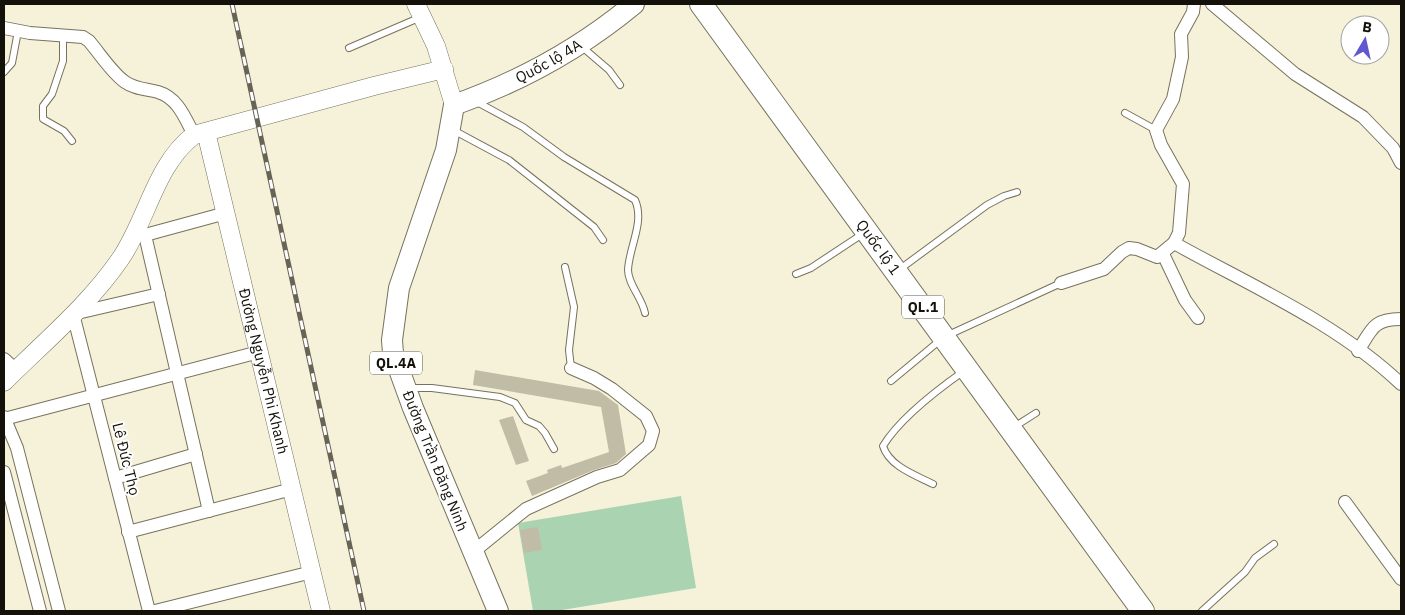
<svg xmlns="http://www.w3.org/2000/svg" width="1405" height="615" viewBox="0 0 1405 615" font-family="'IBM Plex Sans',sans-serif">
	<rect width="100%" height="100%" fill="#f6f1d9"/>
	<path fill="#aad4b1" d="M681 496 696 588 556 611H533L518 523Z"/>
	<g fill="#c1bca5">
		<path d="M475 370 599 391 618 405 626 454 616 463 594 470 532 496 526 481 548 473 547 470 561 465 562 468 609 452 601 407 473 385Z"/>
		<path d="M513 416 529 461 516 465 499 420Z"/>
		<path d="M538 527 542 550 524 553 520 530Z"/>
	</g>
	<g fill="none" stroke-linecap="round" stroke-linejoin="round">
		<defs>
			<g id="lane">
				<path d="M63 34V61L52 94 43 106V119L64 131 72 141"/>
				<path d="M581 46 609 70 620 85"/>
				<path d="M349 48 421 17"/>
				<path d="M4 72 12 63 18 31"/>
				<path d="M477 102 523 127 564 157 635 200C645 222 629 247 628 270 628 284 642 298 645 313"/>
				<path d="M1125 113 1156 130"/>
				<path d="M453 130 509 160 594 227 603 240"/>
				<path d="M565 267 574 307 569 350 571 368"/>
				<path d="M900 269 987 205 1004 196 1017 192"/>
				<path d="M796 274 811 268 864 233"/>
				<path d="M891 381 944 337 1061 283"/>
				<path d="M409 388H432L500 397 515 403 526 420 539 426 545 433 554 449"/>
				<path d="M1014 427 1036 413"/>
				<path d="M933 484C915 475 889 466 883 446 900 418 937 390 964 371"/>
				<path d="M1202 611 1245 572 1255 558 1274 544"/>
			</g>
			<g id="street">
				<path d="M1212 4 1295 74 1363 117 1393 148 1401 163"/>
				<path d="M4 28 30 33 83 37 89 41C100 54 112 73 125 82 135 89 146 89 158 92 178 98 185 118 194 135"/>
				<path d="M1174 243C1251 286 1337 323 1401 384"/>
				<path d="M1163 254 1185 300 1198 318"/>
				<path d="M1061 283 1104 269 1122 252 1129 248 1137 249 1157 257 1174 243 1179 233 1183 184 1161 145 1156 130 1173 99 1182 57 1181 34 1193 12 1194 4"/>
				<path d="M1358 351C1372 329 1373 319 1401 319"/>
				<path d="M4 359 16 370"/>
				<path d="M4 417 17 448 59 611"/>
				<path d="M4 419 259 352"/>
				<path d="M4 472 40 611"/>
				<path d="M115 478 196 454"/>
				<path d="M1345 502 1401 579"/>
				<path d="M209 511 145 235 226 213"/>
				<path d="M128 532 292 489"/>
				<path d="M473 552 526 509 597 477 620 470 649 445 653 431 646 416 612 389 594 378 571 368"/>
				<path d="M149 611 73 314 159 294"/>
				<path d="M155 611 312 572"/>
			</g>
			<g id="secondary">
				<path d="M416 4 436 46 454 105"/>
				<path id="s1" d="M206 132 321 611"/>
				<path d="M4 382C44 342 89 305 121 258 148 218 155 165 194 135L374 86 444 69"/>
			</g>
			<g id="primary">
				<path id="s2" d="M498 611 413 408 393 353 392 340 399 288 446 150 454 105C519 82 581 48 634 4"/>
			</g>
			<g id="highway">
				<path id="s3" d="M701 4 1143 611"/>
			</g>
		</defs>
		<use href="#lane" stroke="#77725d" stroke-width="8"/>
		<use href="#street" stroke="#77725d" stroke-width="14"/>
		<use href="#secondary" stroke="#77725d" stroke-width="19"/>
		<use href="#primary" stroke="#77725d" stroke-width="22"/>
		<use href="#highway" stroke="#77725d" stroke-width="24"/>
		<use href="#lane" stroke="#fff" stroke-width="6"/>
		<use href="#street" stroke="#fff" stroke-width="12"/>
		<use href="#secondary" stroke="#fff" stroke-width="18"/>
		<use href="#primary" stroke="#fff" stroke-width="20"/>
		<use href="#highway" stroke="#fff" stroke-width="22"/>
		<defs>
			<path id="rail" d="M232 4 364 611"/>
		</defs>
		<use href="#rail" stroke="#676456" stroke-width="5"/>
		<use href="#rail" stroke="#fff" stroke-width="3" stroke-dasharray="9" stroke-linecap="butt"/>
	</g>
	<g text-anchor="middle" stroke-width="4" stroke-linejoin="round" paint-order="stroke">
		<g fill="#fff" stroke="#5a5853" stroke-width="1">
			<rect x="902" y="295.5" width="42" height="23" rx="4"/>
			<rect x="370" y="351.5" width="52" height="23" rx="4"/>
		</g>
		<g font-size="14" font-weight="bold" fill="#131109">
			<text x="923" y="312">QL.1</text>
			<text x="396" y="368">QL.4A</text>
		</g>
		<g font-size="15" fill="#131109" stroke="#fff">
			<text dy="5" stroke="none"><textPath href="#s2" startOffset="640">Quốc lộ 4A</textPath></text>
			<text dy="5" stroke="none"><textPath href="#s3" startOffset="301">Quốc lộ 1</textPath></text>
			<text dy="5" stroke="none"><textPath href="#s1" startOffset="246">Đường Nguyễn Phi Khanh</textPath></text>
			<text transform="translate(126 459) rotate(76)" y="5">Lê Đức Thọ</text>
			<text transform="translate(435 461) rotate(68)" y="5">Đường Trần Đăng Ninh</text>
		</g>
	</g>
	<rect width="1405" height="615" fill="none" stroke="#131109" stroke-width="10"/>
	<g transform="translate(1365 40) rotate(9)"><circle r="24" fill="#ffffff" stroke="#a1a09d"/>
	<path d="M0-4L9 19L0 12L-9 19Z" fill="#6158d1"/>
	<text y="-8" font-size="14" font-weight="bold" text-anchor="middle" fill="#131109">B</text>
	</g>
</svg>
